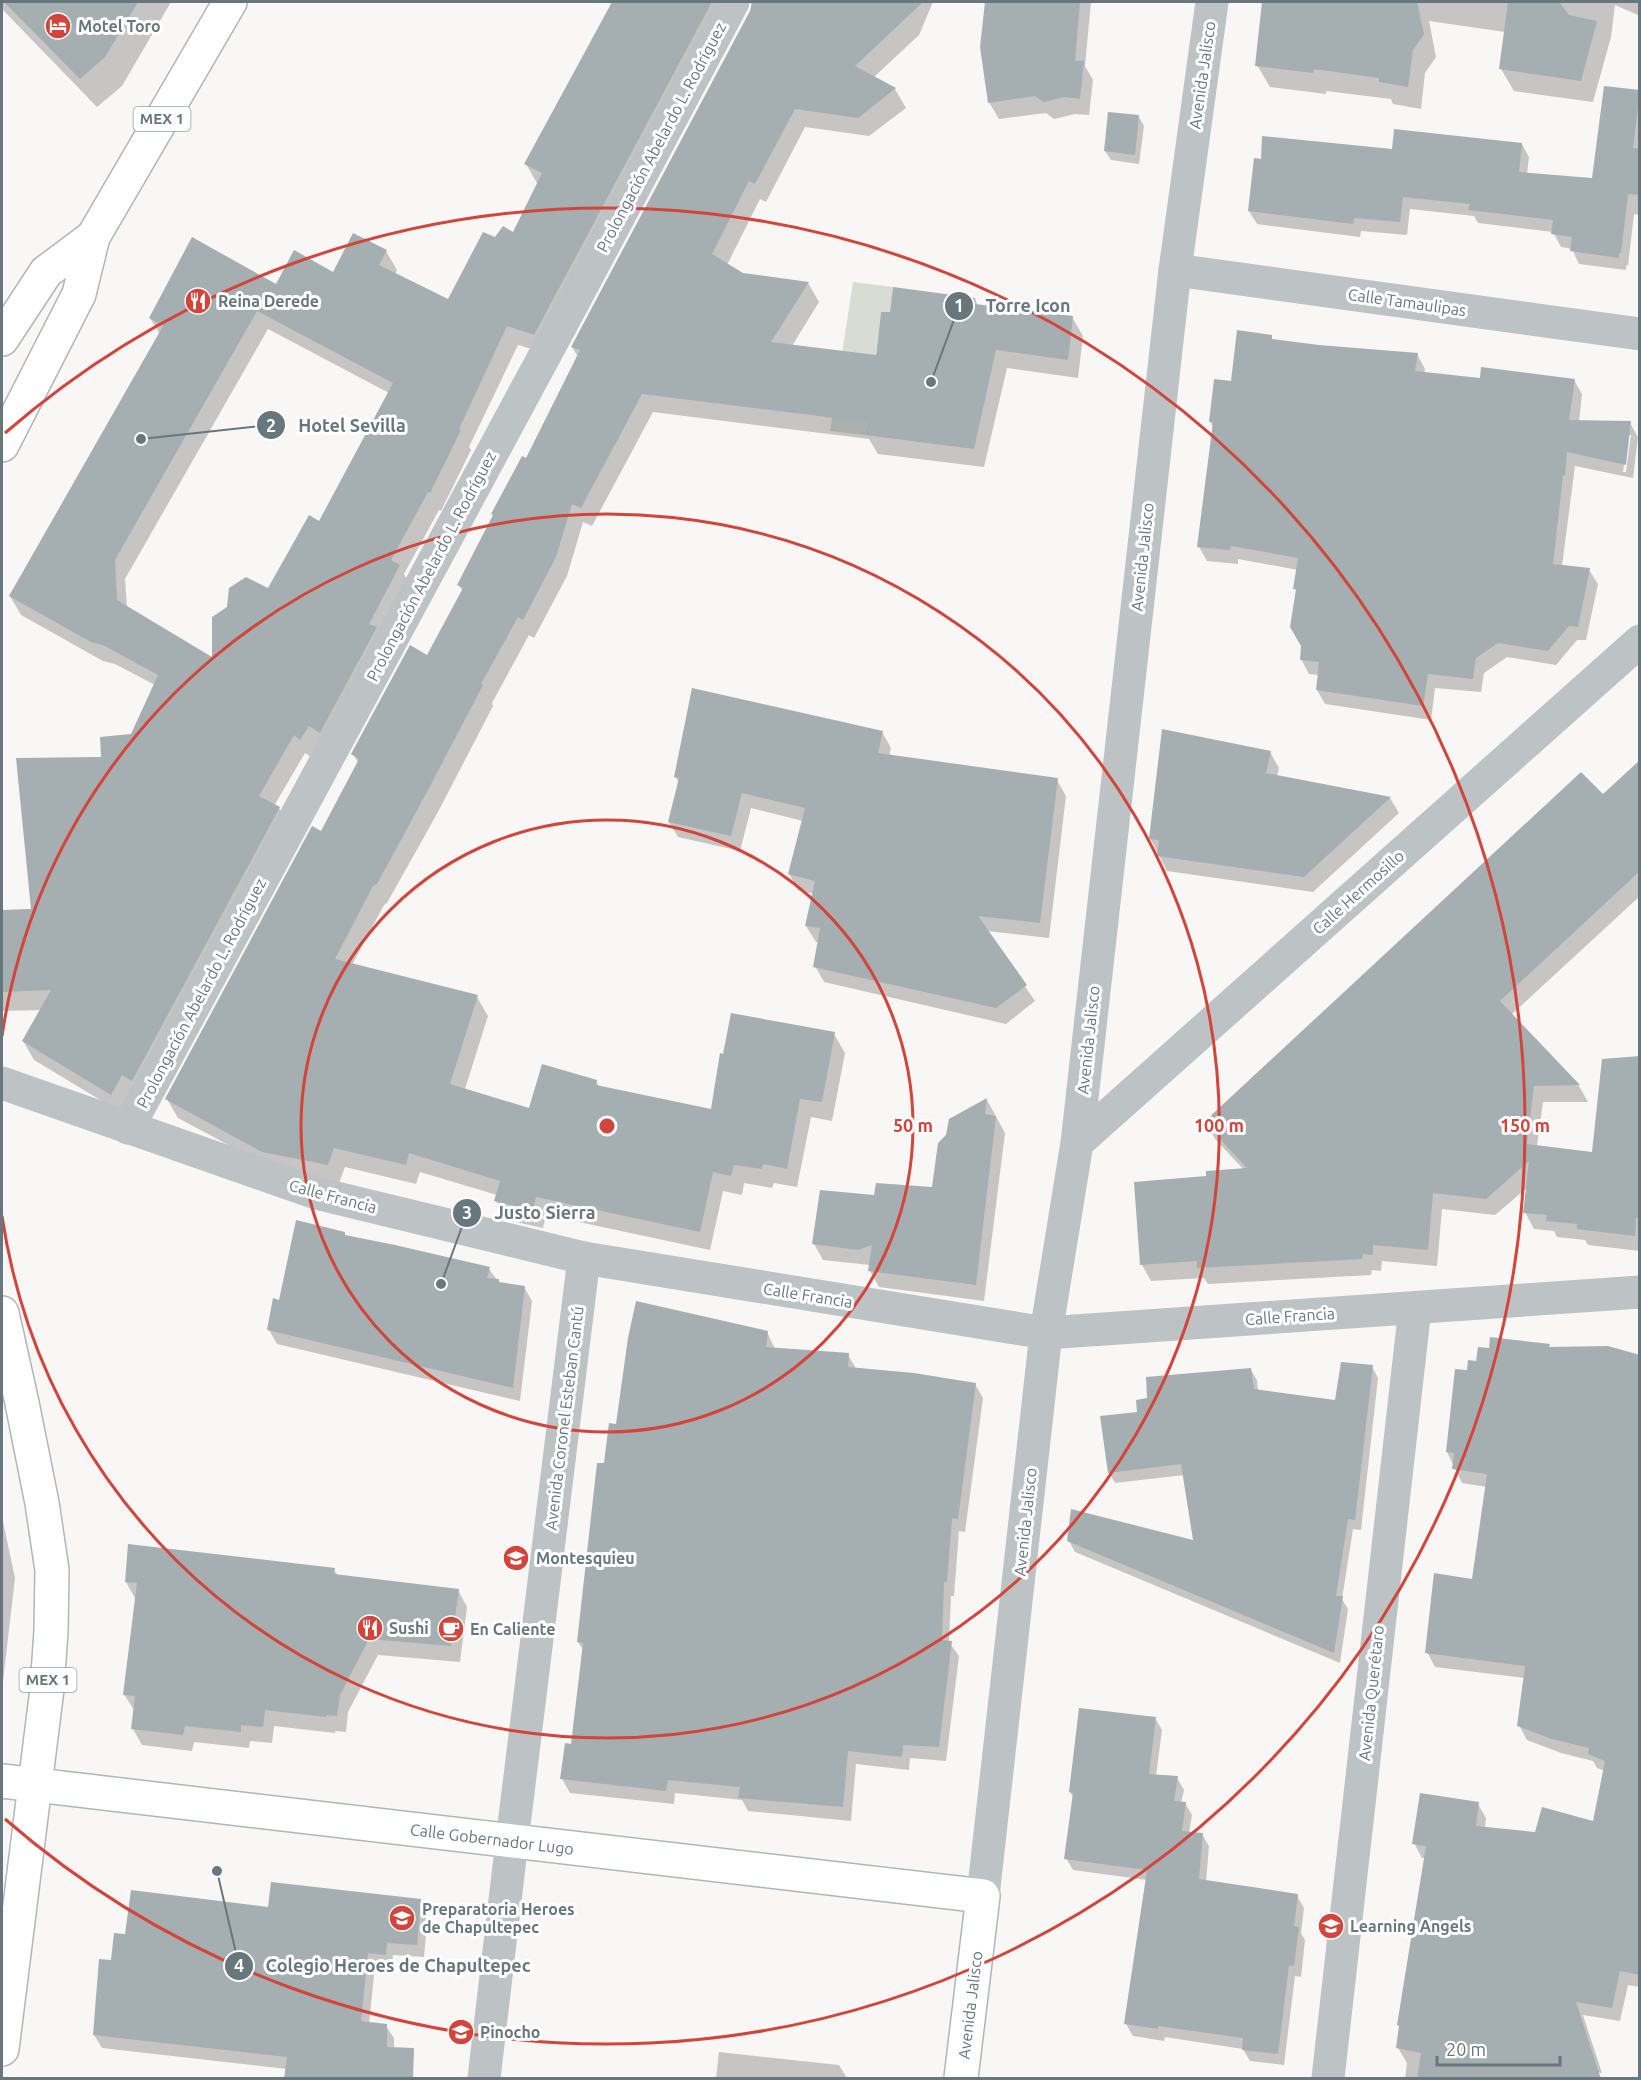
<svg xmlns="http://www.w3.org/2000/svg" width="1641" height="2080" viewBox="0 0 1641 2080" font-family="Ubuntu,sans-serif">
	<rect width="100%" height="100%" fill="#f8f7f5"/>
	<path fill="#d8dcd5" d="M853 282 893 287 890 312H881L865 435 830 431Z"/>
	<g fill="#0003" fill-rule="evenodd">
		<path d="M2 2H171L122 86 97 107 2 9Z"/>
		<path d="M613 2H933L919 35 874 77 895 89 906 108 869 136 805 127 766 202 760 199 727 265 742 275 808 283 819 302 792 346 877 357 975 299 978 306 1072 317 1083 336 1078 378 1007 368 984 467 878 454 869 439 653 412 592 526 583 522 567 576 534 638 529 635 492 703 493 706 438 812 387 903 384 905 352 965 477 997 488 1016 465 1089 530 1110 596 1081 599 1087 712 1111 834 1034 845 1053 832 1121 811 1117 797 1187 774 1183 772 1188 744 1183 742 1195 723 1191 710 1250 546 1215 543 1228 507 1220 496 1201 497 1195 420 1172 416 1184 345 1167 339 1183 277 1171 178 1118 167 1099 322 833 359 764 353 754 427 657 463 592 459 585 494 516 492 514 526 460 578 357 572 347 751 11 753 4 743 2 545 353 518 345 469 447 471 450 441 511 439 510 404 574 410 585 312 758 305 753 274 806 279 808 290 828 122 1113 34 1060 23 1041 42 1010 2 1011V912L33 911 103 758 132 736 155 685 115 664 103 661 21 615 10 596 160 334 150 318 334 274 386 251 397 270 395 274 449 302 496 239 513 234 538 185 526 164ZM268 329 389 393 319 523 213 660 127 607 125 579Z"/>
		<path d="M987 2H1091L1085 66 1093 80 1089 115 1075 114 1054 119 1046 113 999 119 989 102 982 47Z"/>
		<path d="M1265 2H1640V16L1615 5 1611 37 1593 102 1514 91 1501 69 1505 32 1429 21 1436 57 1425 73 1421 109 1393 104 1391 99 1326 91V94L1270 87 1257 65Z"/>
		<path d="M1640 91V215L1634 214 1628 266 1626 265V270L1579 264 1572 249 1561 247 1553 232 1478 223 1474 216 1410 209 1407 235 1361 231 1360 237 1257 224 1249 211 1393 151 1522 144 1529 157 1527 174 1593 180Z"/>
		<path d="M1139 117 1144 126 1139 164 1111 160 1105 151Z"/>
		<path d="M1271 337 1273 340 1319 347 1417 354 1425 369 1424 374 1481 380H1574L1582 394 1579 422 1630 423 1638 437 1633 478 1575 466 1562 566 1589 570 1598 584 1586 640H1577L1556 665 1507 657 1484 673 1481 692 1435 688 1431 720 1325 704 1317 690 1319 675 1309 674 1301 659 1303 646 1297 593 1295 589 1298 570 1238 559V564L1207 561 1199 547 1213 427 1210 421 1233 383ZM1628 435H1631L1626 472H1623Z"/>
		<path d="M882 732 891 748 889 756 1057 780 1066 796 1049 938 987 931 1035 1001 1006 1024 824 982 815 966 819 942H816L806 926 814 894 798 890 789 874 803 821 751 808 740 851 678 837 669 822 679 783 675 776Z"/>
		<path d="M1270 752 1279 768 1277 777 1390 798 1399 813 1313 892 1167 871 1150 838Z"/>
		<path d="M1640 763V896L1511 1015 1579 1086 1588 1102H1543L1537 1146 1593 1154 1640 1058V1251L1588 1245 1585 1240 1557 1237 1554 1231 1534 1229 1525 1212 1528 1187 1495 1215 1442 1209 1437 1266 1382 1261 1381 1271 1372 1270 1371 1275 1208 1284 1204 1278 1151 1281 1142 1265 1208 1178 1244 1170 1215 1139 1206 1122 1603 796Z"/>
		<path d="M987 1100 1005 1133 984 1301 879 1287 870 1271V1265L823 1260 814 1244 875 1196 933 1188 948 1136 950 1120Z"/>
		<path d="M346 1237 489 1269 500 1284 524 1287 532 1301 520 1401 277 1344 269 1330 280 1302Z"/>
		<path d="M767 1332 775 1349 848 1355 857 1370 975 1384 983 1398 965 1532 959 1531 954 1596H951L949 1642 959 1656 946 1761 910 1758 909 1770 856 1764 851 1821 748 1811 742 1800 675 1793 674 1804 570 1793 562 1779 573 1746 584 1651 578 1642 605 1465 618 1426Z"/>
		<path d="M1549 1345 1550 1348 1640 1356V1987L1628 1985 1620 2021 1583 2015 1602 2073 1574 2070 1567 2078H1405L1407 2063 1398 2048 1426 1858H1422L1414 1843 1478 1804 1486 1818 1485 1828 1536 1834 1594 1823 1605 1771 1597 1768 1593 1761 1561 1753 1527 1740 1519 1725 1525 1678 1435 1667 1427 1652 1474 1581 1487 1487 1462 1483 1447 1452 1469 1372 1490 1350Z"/>
		<path d="M1372 1367 1378 1378 1361 1530 1353 1529 1342 1599 1348 1609 1340 1663 1075 1552 1069 1541 1195 1542 1184 1475 1115 1483 1109 1472 1139 1414 1251 1370 1257 1380 1258 1391 1337 1401Z"/>
		<path d="M2 1517 15 1578 2 1690Z"/>
		<path d="M130 1545 334 1570 338 1576 458 1590 467 1607 460 1662 378 1655 348 1712 346 1732 335 1731V1733L274 1726 272 1743 250 1741 249 1748 194 1742 192 1751 142 1745 133 1729 135 1712 124 1694 136 1600 126 1582Z"/>
		<path d="M1155 1718 1162 1730 1156 1776 1177 1778 1184 1790 1181 1803H1185L1192 1815 1189 1833 1202 1834 1209 1846 1206 1882 1297 1896 1304 1908 1301 1933 1305 1940 1301 1977 1295 1976 1284 2065 1250 2061 1243 2049 1165 2037 1164 2041 1133 2036 1126 2024 1147 1880 1073 1870 1066 1858 1074 1798 1070 1792Z"/>
		<path d="M420 1900 428 1913 424 1957 393 1955 392 1967 375 1965 369 2024 386 2026 394 2038V2049L287 2069 102 2048 94 2035 112 1962 126 1935 269 1909Z"/>
		<path d="M719 2052 839 2065 847 2078H716Z"/>
	</g>
	<g fill="#a5aeb1" fill-rule="evenodd">
		<path d="M4 2H138L105 57 80 79Z"/>
		<path d="M612 2H712L534 335 507 326 459 429 461 430 430 493 428 492 391 560 400 565 369 624 377 627 320 733 309 726 300 740 294 735 259 796 280 807 132 1081 122 1075 111 1095 22 1041 51 990 2 992V910L31 909 16 758 101 757 100 737 131 734 158 675 103 645 91 642 9 596 163 326 149 318 192 237 276 284 294 250 333 272 353 233 387 250 379 265 448 299 483 232 495 237 503 226 513 232 542 173 524 164ZM257 311 393 383 319 521 309 515 268 588 246 577 229 588 227 607 212 617V657L117 600 115 560Z"/>
		<path d="M752 2H923L855 66 896 88 858 118 795 109 755 184 749 181 712 254 743 273 809 282 771 342 876 355 881 312H890L893 287 975 298V304L1073 316 1068 360 996 350 974 449 865 435 867 422 642 394 581 508 572 504 556 557 523 620 518 617 481 684 483 685 427 792 377 884 373 886 335 959 478 995 450 1084 529 1108 542 1064 597 1080 596 1085 711 1109 720 1053 723 1054 731 1013 835 1032 822 1102 800 1099 787 1169 763 1164 762 1169 734 1165 731 1176 713 1172 700 1232 536 1197 533 1210 494 1201 500 1181 409 1153 406 1165 334 1148 328 1165 262 1152 165 1099 312 826 321 831 359 759 351 754 410 645 427 655 463 588 457 585 493 515 491 514 522 456 526 458 580 350 571 347 750 11Z"/>
		<path d="M985 2H1080L1075 61H1084L1080 99 1064 97 1044 102 1035 96 988 103 980 47Z"/>
		<path d="M1262 2H1417L1424 34 1413 50 1408 87 1379 82V78L1314 69 1313 73 1255 66Z"/>
		<path d="M1508 2H1559L1569 15 1597 21 1581 81 1499 69Z"/>
		<path d="M1604 86 1640 90 1633 148 1640 149V195L1628 194 1621 253H1619V258L1570 251 1572 237 1551 234 1553 220 1468 210 1470 204 1403 197 1400 222 1354 218 1353 224 1248 211 1254 158 1261 159 1262 136 1392 149 1394 129 1522 143 1519 172 1592 178Z"/>
		<path d="M1108 112 1139 115 1135 155 1104 151Z"/>
		<path d="M1237 330 1272 335V339L1319 345 1418 353 1415 371 1480 378 1481 367 1575 379 1569 420 1631 421 1626 465 1567 452 1565 476 1563 475 1553 564 1590 568 1578 627 1569 626 1548 651 1498 643 1476 658 1473 679 1428 674 1423 706 1316 690 1319 662 1300 660 1301 646 1290 627 1296 589H1293L1298 558 1231 546 1230 550 1197 547 1213 422H1209L1214 379 1231 381Z"/>
		<path d="M692 688 883 731 878 753 1058 778 1040 923 978 916 1027 985 996 1008 813 967 820 928 805 926 815 881 788 874 805 808 742 793 731 836 668 822 679 778 674 777Z"/>
		<path d="M1162 729 1271 751 1266 773 1391 797 1304 877 1157 856 1159 840 1149 839Z"/>
		<path d="M1640 760V871L1500 1001 1580 1085 1534 1086 1527 1144 1592 1152 1602 1059 1640 1056V1218H1636L1635 1236 1577 1229V1224L1546 1221 1547 1215 1523 1213 1529 1161 1486 1199 1433 1193 1428 1250 1373 1245V1255L1363 1254 1362 1259 1197 1268V1261L1140 1265 1134 1182 1206 1176V1171L1247 1168 1204 1122 1581 772 1603 794Z"/>
		<path d="M987 1098 985 1114 996 1116 976 1285 868 1271 872 1245 858 1250 812 1244 820 1190 874 1195 876 1183 932 1187 938 1143 946 1135 949 1119Z"/>
		<path d="M296 1220 345 1232V1235L395 1245 490 1267 487 1278 499 1279V1282L525 1286 513 1388 267 1330 273 1298 279 1300Z"/>
		<path d="M636 1301 768 1331 766 1347 849 1353 848 1367 914 1373 976 1383 958 1519 952 1518 947 1582H944L942 1640 952 1641 939 1747 903 1745 902 1757 848 1751 843 1807 738 1798 740 1787 668 1780 666 1791 560 1779 565 1743 571 1744 583 1643 577 1642 597 1463H604L609 1423 616 1424 628 1338Z"/>
		<path d="M1490 1337 1550 1344 1549 1347 1608 1346 1640 1355V1975L1620 1971 1612 2008 1576 2002 1601 2079H1417L1421 2053 1396 2048 1399 2026 1397 2025 1426 1846 1412 1844 1420 1793 1479 1802 1476 1826 1535 1832 1542 1807 1593 1821 1605 1761 1588 1754 1589 1748 1552 1739 1517 1726 1525 1666 1425 1653 1434 1573 1472 1579 1487 1474 1452 1469 1454 1453 1446 1452 1455 1369 1467 1370 1468 1360 1476 1361 1478 1347 1489 1348Z"/>
		<path d="M1341 1362 1373 1365 1355 1520 1348 1519 1336 1596H1343L1334 1653 1067 1541 1071 1509 1193 1540 1181 1464 1108 1473 1100 1416 1137 1412 1136 1400 1147 1398 1146 1377 1251 1368 1254 1389 1335 1400Z"/>
		<path d="M128 1544 335 1568 334 1574 459 1589 451 1646 369 1639 340 1695 337 1716 326 1715V1717L265 1710 263 1727 241 1725V1732L185 1726 183 1735 131 1729 135 1696 123 1695 137 1583 125 1582Z"/>
		<path d="M1079 1708 1156 1717 1149 1774 1178 1776 1174 1801 1186 1802 1182 1831 1203 1833 1199 1879 1298 1894 1294 1926 1299 1927 1294 1966 1289 1965 1278 2054 1242 2050 1243 2038 1158 2026V2029L1124 2024 1147 1870 1064 1859 1073 1793 1069 1792Z"/>
		<path d="M271 1882 421 1899 417 1945 387 1943 386 1955 368 1953 361 2021 387 2024V2047L414 2048 413 2079H284L287 2057 93 2035 99 1959 111 1960 114 1933 125 1934 131 1890 268 1907Z"/>
	</g>
	<g fill="none" stroke-linecap="round" stroke-linejoin="round">
		<defs>
			<path id="secondary" d="M2 1781 983 1896 961 2078"/>
			<g id="primary">
				<path d="M2 339 46 272 93 237"/>
				<path d="M2 445 79 294 93 237 230 2"/>
				<path d="M2 1313 22 1403 42 1503 52 1570 51 1631 47 1689 2 2049"/>
			</g>
		</defs>
		<use href="#secondary" stroke="#afb6b9" stroke-width="36"/>
		<use href="#primary" stroke="#b1b6b9" stroke-width="36"/>
		<g stroke="#bdc2c4" stroke-width="33">
			<path d="M1175 270 1640 334"/>
			<path d="M2 1083 316 1193 584 1258 1046 1333 1640 1292"/>
			<path d="M128 1128 559 329 733 2"/>
			<path d="M1077 1143 1175 270 1212 2"/>
			<path d="M484 2078 512 1841 584 1258"/>
			<path d="M1328 2078 1415 1308"/>
		</g>
		<path stroke="#bdc2c4" stroke-width="33" d="M983 1896 1046 1333 1077 1143 1640 641"/>
		<use href="#secondary" stroke="#fff" stroke-width="33"/>
		<use href="#primary" stroke="#fff" stroke-width="33"/>
	</g>
	<g fill="none" stroke="#d3443a" stroke-width="3">
		<circle cx="607" cy="1126" r="306"/>
		<path d="M2 1036A612 612 0 1 1 2 1216"/>
		<path d="M5 433A918 918 0 1 1 5 1819"/>
	</g>
	<defs>
		<symbol id="hotel-disc" viewBox="-11 -11 22 22"><circle r="9.5" fill="#d3443a" stroke="#fff"/><path d="M-6-4.5h1.5V1H6V5H4.5V3h-9V5H-6ZM-4 0a1.8 1.8 0 1 1 3.6 0ZM.5 0V-2.5h3Q6-2.5 6 0Z" fill="#fff"/></symbol>
		<symbol id="restaurant-disc" viewBox="-11 -11 22 22"><circle r="9.5" fill="#d3443a" stroke="#fff"/><path d="M-5-6h1v4h1v-4h1v4h1v-4h1v5L-1.5 .5V6h-2V.5L-5-1ZM5-6V6H3V1.5H1.5Q1.5-4 5-6Z" fill="#fff"/></symbol>
		<symbol id="school-disc" viewBox="-11 -11 22 22"><circle r="9.5" fill="#d3443a" stroke="#fff"/><path d="M0-5L7-2L0 1L-7-2ZM-4 1L0 2.5L4 1V4Q0 6-4 4Z" fill="#fff"/></symbol>
		<symbol id="cafe-disc" viewBox="-11 -11 22 22"><circle r="9.5" fill="#d3443a" stroke="#fff"/><path d="M-5.5-4.5H6V0H3Q3 3.5 0 3.5H-2.5Q-5.5 3.5-5.5 0ZM3-3.2v2h1.7v-2ZM-6 4.5H4V6H-6Z" fill="#fff"/></symbol>
	</defs>
	<g fill-rule="evenodd">
		<use href="#hotel-disc" x="43" y="11" width="30" height="30"/>
		<use href="#restaurant-disc" x="183" y="286" width="30" height="30"/>
		<use href="#school-disc" x="501" y="1543" width="30" height="30"/>
		<use href="#restaurant-disc" x="355" y="1613" width="30" height="30"/>
		<use href="#cafe-disc" x="436" y="1614" width="30" height="30"/>
		<use href="#school-disc" x="387" y="1903" width="30" height="30"/>
		<use href="#school-disc" x="1316" y="1911" width="30" height="30"/>
		<use href="#school-disc" x="446" y="2017" width="30" height="30"/>
	</g>
	<g text-anchor="middle" stroke-width="6" stroke-linejoin="round" paint-order="stroke">
		<g fill="#fff" stroke="#94a0a4" stroke-width="1.5">
			<rect x="133.5" y="107" width="57" height="24" rx="4.5"/>
			<rect x="19.5" y="1668" width="57" height="24" rx="4.5"/>
		</g>
		<g font-size="15" font-weight="bold" fill="#66777d">
			<text x="162" y="124">MEX 1</text>
			<text x="48" y="1685">MEX 1</text>
		</g>
		<g font-size="16" font-weight="bold" fill="#66777d" stroke="#fff" text-anchor="start">
			<text x="78" y="32">Motel Toro</text>
			<text x="218" y="307">Reina Derede</text>
			<text x="536" y="1564">Montesquieu</text>
			<text x="389" y="1634">Sushi</text>
			<text x="470" y="1635">En Caliente</text>
			<text x="422" y="1915">Preparatoria Heroes<tspan x="422" dy="18">de Chapultepec</tspan></text>
			<text x="1350" y="1932">Learning Angels</text>
			<text x="480" y="2038">Pinocho</text>
		</g>
		<g font-size="16" fill="#66777d" stroke="#fff">
			<text transform="translate(1202 75) rotate(-82)" y="6">Avenida Jalisco</text>
			<text transform="translate(661 137) rotate(-62)" y="6">Prolongación Abelardo L. Rodríguez</text>
			<text transform="translate(1407 302) rotate(8)" y="6">Calle Tamaulipas</text>
			<text transform="translate(1142 557) rotate(-84)" y="6">Avenida Jalisco</text>
			<text transform="translate(431 566) rotate(-62)" y="6">Prolongación Abelardo L. Rodríguez</text>
			<text transform="translate(1358 892) rotate(-42)" y="6">Calle Hermosillo</text>
			<text transform="translate(201 993) rotate(-62)" y="6">Prolongación Abelardo L. Rodríguez</text>
			<text transform="translate(1088 1040) rotate(-84)" y="6">Avenida Jalisco</text>
			<text transform="translate(333 1196) rotate(15)" y="6">Calle Francia</text>
			<text transform="translate(808 1295) rotate(9)" y="6">Calle Francia</text>
			<text transform="translate(1290 1316) rotate(-4)" y="6">Calle Francia</text>
			<text transform="translate(564 1418) rotate(-83)" y="6">Avenida Coronel Esteban Cantú</text>
			<text transform="translate(1025 1522) rotate(-84)" y="6">Avenida Jalisco</text>
			<text transform="translate(1371 1693) rotate(-84)" y="6">Avenida Querétaro</text>
			<text transform="translate(492 1839) rotate(7)" y="6">Calle Gobernador Lugo</text>
			<text transform="translate(970 2005) rotate(-83)" y="6">Avenida Jalisco</text>
		</g>
	</g>
	<circle cx="607" cy="1126" r="9" fill="#d3443a" stroke="#fff" stroke-width="3"/>
	<g font-size="18" text-anchor="middle" font-weight="bold" fill="#d3443a" stroke="#fff" stroke-width="6" stroke-linejoin="round" paint-order="stroke">
		<text x="913" y="1132">50 m</text>
		<text x="1219" y="1132">100 m</text>
		<text x="1525" y="1132">150 m</text>
	</g>
	<path fill="none" stroke="#66777d" stroke-width="2" d="M931 382L959 306M141 439L271 425M441 1284L467 1213M217 1871L239 1966"/>
	<g fill="#66777d" stroke="#fff" stroke-width="2">
		<circle cx="931" cy="382" r="6"/>
		<circle cx="141" cy="439" r="6"/>
		<circle cx="441" cy="1284" r="6"/>
		<circle cx="217" cy="1871" r="6"/>
		<circle cx="959" cy="306" r="15"/>
		<circle cx="271" cy="425" r="15"/>
		<circle cx="467" cy="1213" r="15"/>
		<circle cx="239" cy="1966" r="15"/>
	</g>
	<g font-size="18" text-anchor="middle" font-weight="bold" fill="#fff">
		<text x="959" y="312">1</text>
		<text x="271" y="432">2</text>
		<text x="467" y="1219">3</text>
		<text x="239" y="1972">4</text>
	</g>
	<g font-size="18" text-anchor="middle" font-weight="bold" fill="#66777d" stroke="#fff" stroke-width="6" stroke-linejoin="round" paint-order="stroke">
		<text x="1028" y="312">Torre Icon</text>
		<text x="352" y="432">Hotel Sevilla</text>
		<text x="545" y="1219">Justo Sierra</text>
		<text x="398" y="1972">Colegio Heroes de Chapultepec</text>
	</g>
	<rect width="1641" height="2080" fill="none" stroke="#66777d" stroke-width="6"/>
	<path d="M1437 2056v9h123v-9" fill="none" stroke="#66777d" stroke-width="3"/>
	<text x="1446" y="2056" font-size="18" fill="#66777d" stroke="#ffffff" stroke-width="4.5" paint-order="stroke">20 m</text>
</svg>
